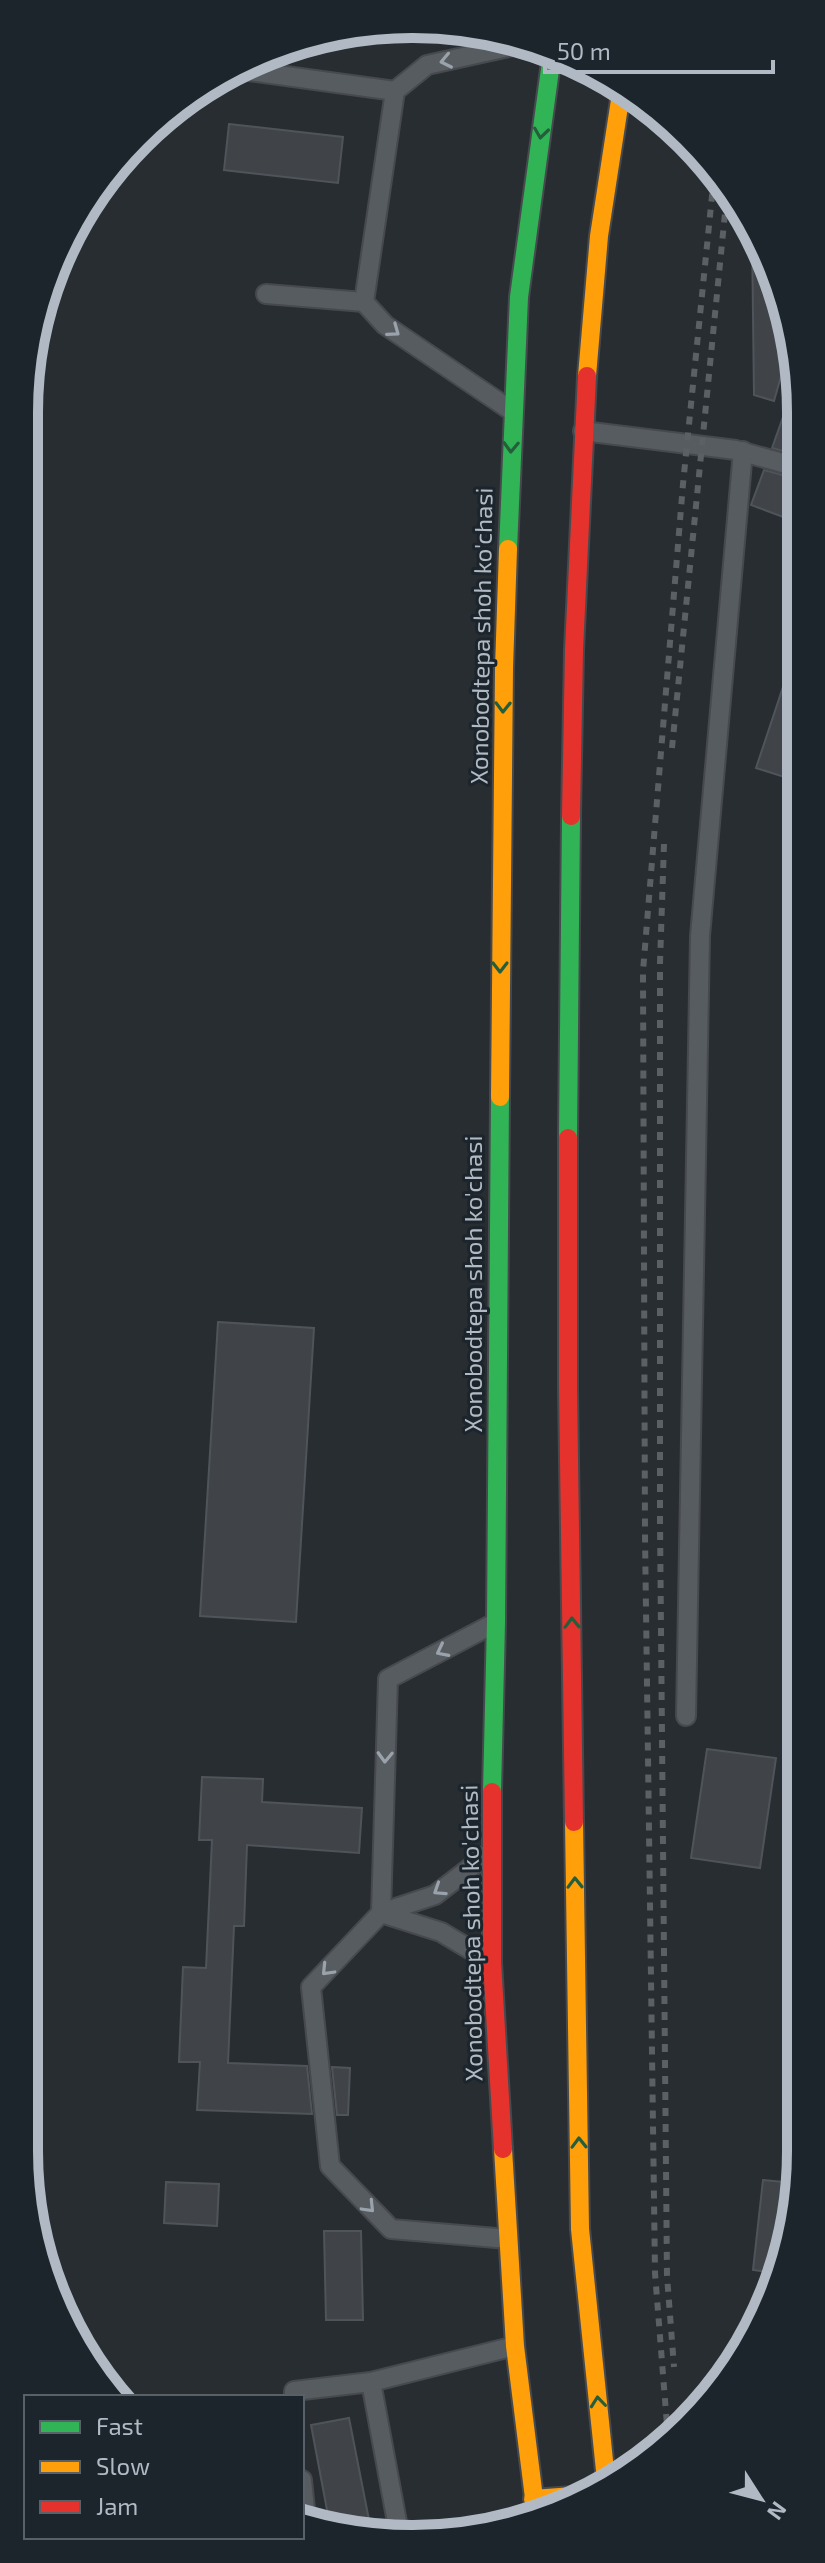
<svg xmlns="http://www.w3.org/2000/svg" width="825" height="2563" viewBox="0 0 825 2563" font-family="'Exo 2',sans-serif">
	<rect width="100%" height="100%" fill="#282d32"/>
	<g fill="#404449" stroke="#4f545a" stroke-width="2">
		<path d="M229 124 343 137 338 183 224 170Z"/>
		<path d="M756 233 761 240 791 341 774 401 754 395 752 234Z"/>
		<path d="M794 386 798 387 797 455 772 448Z"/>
		<path d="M764 470 797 479V522L751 505Z"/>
		<path d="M792 660 797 661V781L756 768Z"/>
		<path d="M218 1322 314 1328 296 1622 200 1616Z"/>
		<path d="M707 1749 776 1758 760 1868 691 1858Z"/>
		<path d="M202 1777 263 1779 262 1802 362 1808 359 1853 247 1845 244 1926H234L228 2063 307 2066 312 2114 197 2110 200 2062H179L183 1967 206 1968 212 1840H199Z"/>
		<path d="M332 2067 350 2068 348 2115H337Z"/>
		<path d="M763 2180 794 2183 793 2227 774 2273 753 2270Z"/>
		<path d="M166 2182 219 2184 217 2226 164 2223Z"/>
		<path d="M324 2231H361L363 2320H326Z"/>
		<path d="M349 2418 372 2535 362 2536 330 2526 311 2425Z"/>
	</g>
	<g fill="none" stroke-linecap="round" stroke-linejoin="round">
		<defs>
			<g id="lane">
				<path d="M249 71 395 91"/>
				<path d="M266 294 364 302"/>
				<path d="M509 409 385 325 364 302 395 91 427 65 522 44"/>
				<path d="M583 431 736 450 797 467"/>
				<path d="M686 1716 700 936 743 451"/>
				<path d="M488 1854 435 1895 381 1913 311 1987 330 2166 391 2229 508 2239"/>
				<path d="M381 1913 388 1679 493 1624"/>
				<path d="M381 1913 441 1932 491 1962"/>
				<path d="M371 2382 399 2533"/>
				<path d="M294 2397V2391L371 2382 515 2346"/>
				<path d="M302 2480 306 2519"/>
			</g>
			<g id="fast">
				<path d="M508 549 519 297 552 55"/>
				<path d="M568 1138 571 816"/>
				<path d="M492 1792 496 1622 500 1097"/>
			</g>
			<g id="slow">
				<path d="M587 376 599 236 622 87"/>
				<path d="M500 1097 504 668 508 549"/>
				<path d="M574 1822 580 2229 606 2480"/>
				<path d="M503 2149 515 2346 536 2514"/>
				<path d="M533 2499 573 2496"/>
			</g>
			<g id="jam">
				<path d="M571 816 574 650 587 376"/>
				<path d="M568 1138V1387L574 1822"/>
				<path d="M492 1792V1962L503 2149"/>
			</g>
		</defs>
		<use href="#lane" stroke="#46494d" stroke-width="22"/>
		<use href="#fast" stroke="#46494d" stroke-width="22"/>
		<use href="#slow" stroke="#46494d" stroke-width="22"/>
		<use href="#jam" stroke="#46494d" stroke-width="22"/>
		<use href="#lane" stroke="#575c61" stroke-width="18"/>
		<use href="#fast" stroke="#30b455" stroke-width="18"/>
		<use href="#slow" stroke="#ff9f0a" stroke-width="18"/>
		<use href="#jam" stroke="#e5322d" stroke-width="18"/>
		<g stroke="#5b6065" stroke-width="6" stroke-dasharray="8 8" stroke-linecap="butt">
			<path d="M672 748 727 193"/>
			<path d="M664 844 660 963V1520L667 2276 674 2367"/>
			<path d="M668 2438 655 2273 645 1536 643 971 683 484 714 176"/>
		</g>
	</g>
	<defs><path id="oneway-chevron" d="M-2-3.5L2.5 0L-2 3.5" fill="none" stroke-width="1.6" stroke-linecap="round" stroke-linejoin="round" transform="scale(2)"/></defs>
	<g stroke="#9aa2ab">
		<use href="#oneway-chevron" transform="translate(446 61) rotate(168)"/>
		<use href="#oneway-chevron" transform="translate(394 331) rotate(36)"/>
		<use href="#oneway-chevron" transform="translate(442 1651) rotate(153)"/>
		<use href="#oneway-chevron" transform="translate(385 1757) rotate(92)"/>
		<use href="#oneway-chevron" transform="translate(439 1890) rotate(147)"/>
		<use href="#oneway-chevron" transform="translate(327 1970) rotate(134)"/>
		<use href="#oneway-chevron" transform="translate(369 2207) rotate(46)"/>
	</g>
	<g stroke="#245e3c">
		<use href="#oneway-chevron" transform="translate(541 133) rotate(98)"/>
		<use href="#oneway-chevron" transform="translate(511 447) rotate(92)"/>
		<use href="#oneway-chevron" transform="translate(503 707) rotate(91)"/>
		<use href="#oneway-chevron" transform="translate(500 967) rotate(90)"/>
		<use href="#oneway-chevron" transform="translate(572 1623) rotate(-91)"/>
		<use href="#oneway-chevron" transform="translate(575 1883) rotate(-91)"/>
		<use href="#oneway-chevron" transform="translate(579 2143) rotate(-91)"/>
		<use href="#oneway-chevron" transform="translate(598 2402) rotate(-96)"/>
	</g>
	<g text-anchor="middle" stroke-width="6" stroke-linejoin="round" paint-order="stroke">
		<g font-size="24" fill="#b1bac4" stroke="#1c242c">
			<text transform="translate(482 636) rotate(-89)" y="8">Xonobodtepa shoh ko'chasi</text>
			<text transform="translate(474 1284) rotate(-90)" y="8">Xonobodtepa shoh ko'chasi</text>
			<text transform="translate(472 1933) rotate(-91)" y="8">Xonobodtepa shoh ko'chasi</text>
		</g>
	</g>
	<path d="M0 0H825V2563H0ZM412 38H413A374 374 0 0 1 787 412V2151A374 374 0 0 1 413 2525H412A374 374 0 0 1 38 2151V412A374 374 0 0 1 412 38Z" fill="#1c242c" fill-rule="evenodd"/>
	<path fill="none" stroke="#b1bac4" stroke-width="10" d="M412 38H413A374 374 0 0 1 787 412V2151A374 374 0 0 1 413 2525H412A374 374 0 0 1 38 2151V412A374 374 0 0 1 412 38Z"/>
	<rect x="24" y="2395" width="280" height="144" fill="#1c242c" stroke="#586069" stroke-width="2"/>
	<rect x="40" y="2421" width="40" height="12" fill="#30b455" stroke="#586069" stroke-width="2"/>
	<text x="96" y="2435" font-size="24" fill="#b1bac4">Fast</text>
	<rect x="40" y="2461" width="40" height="12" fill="#ff9f0a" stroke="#586069" stroke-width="2"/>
	<text x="96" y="2475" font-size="24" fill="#b1bac4">Slow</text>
	<rect x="40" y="2501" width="40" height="12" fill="#e5322d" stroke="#586069" stroke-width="2"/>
	<text x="96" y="2515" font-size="24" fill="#b1bac4">Jam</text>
	<g transform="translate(761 2499) rotate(126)" stroke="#1c242c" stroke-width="6" paint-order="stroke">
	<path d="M0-6L14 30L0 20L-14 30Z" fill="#b1bac4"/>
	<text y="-12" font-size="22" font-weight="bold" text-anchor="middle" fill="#b1bac4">N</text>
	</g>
	<path d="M545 60v12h228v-12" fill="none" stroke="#b1bac4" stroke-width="4"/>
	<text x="557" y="60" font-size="24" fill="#b1bac4" stroke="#1c242c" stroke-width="6" paint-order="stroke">50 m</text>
</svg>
